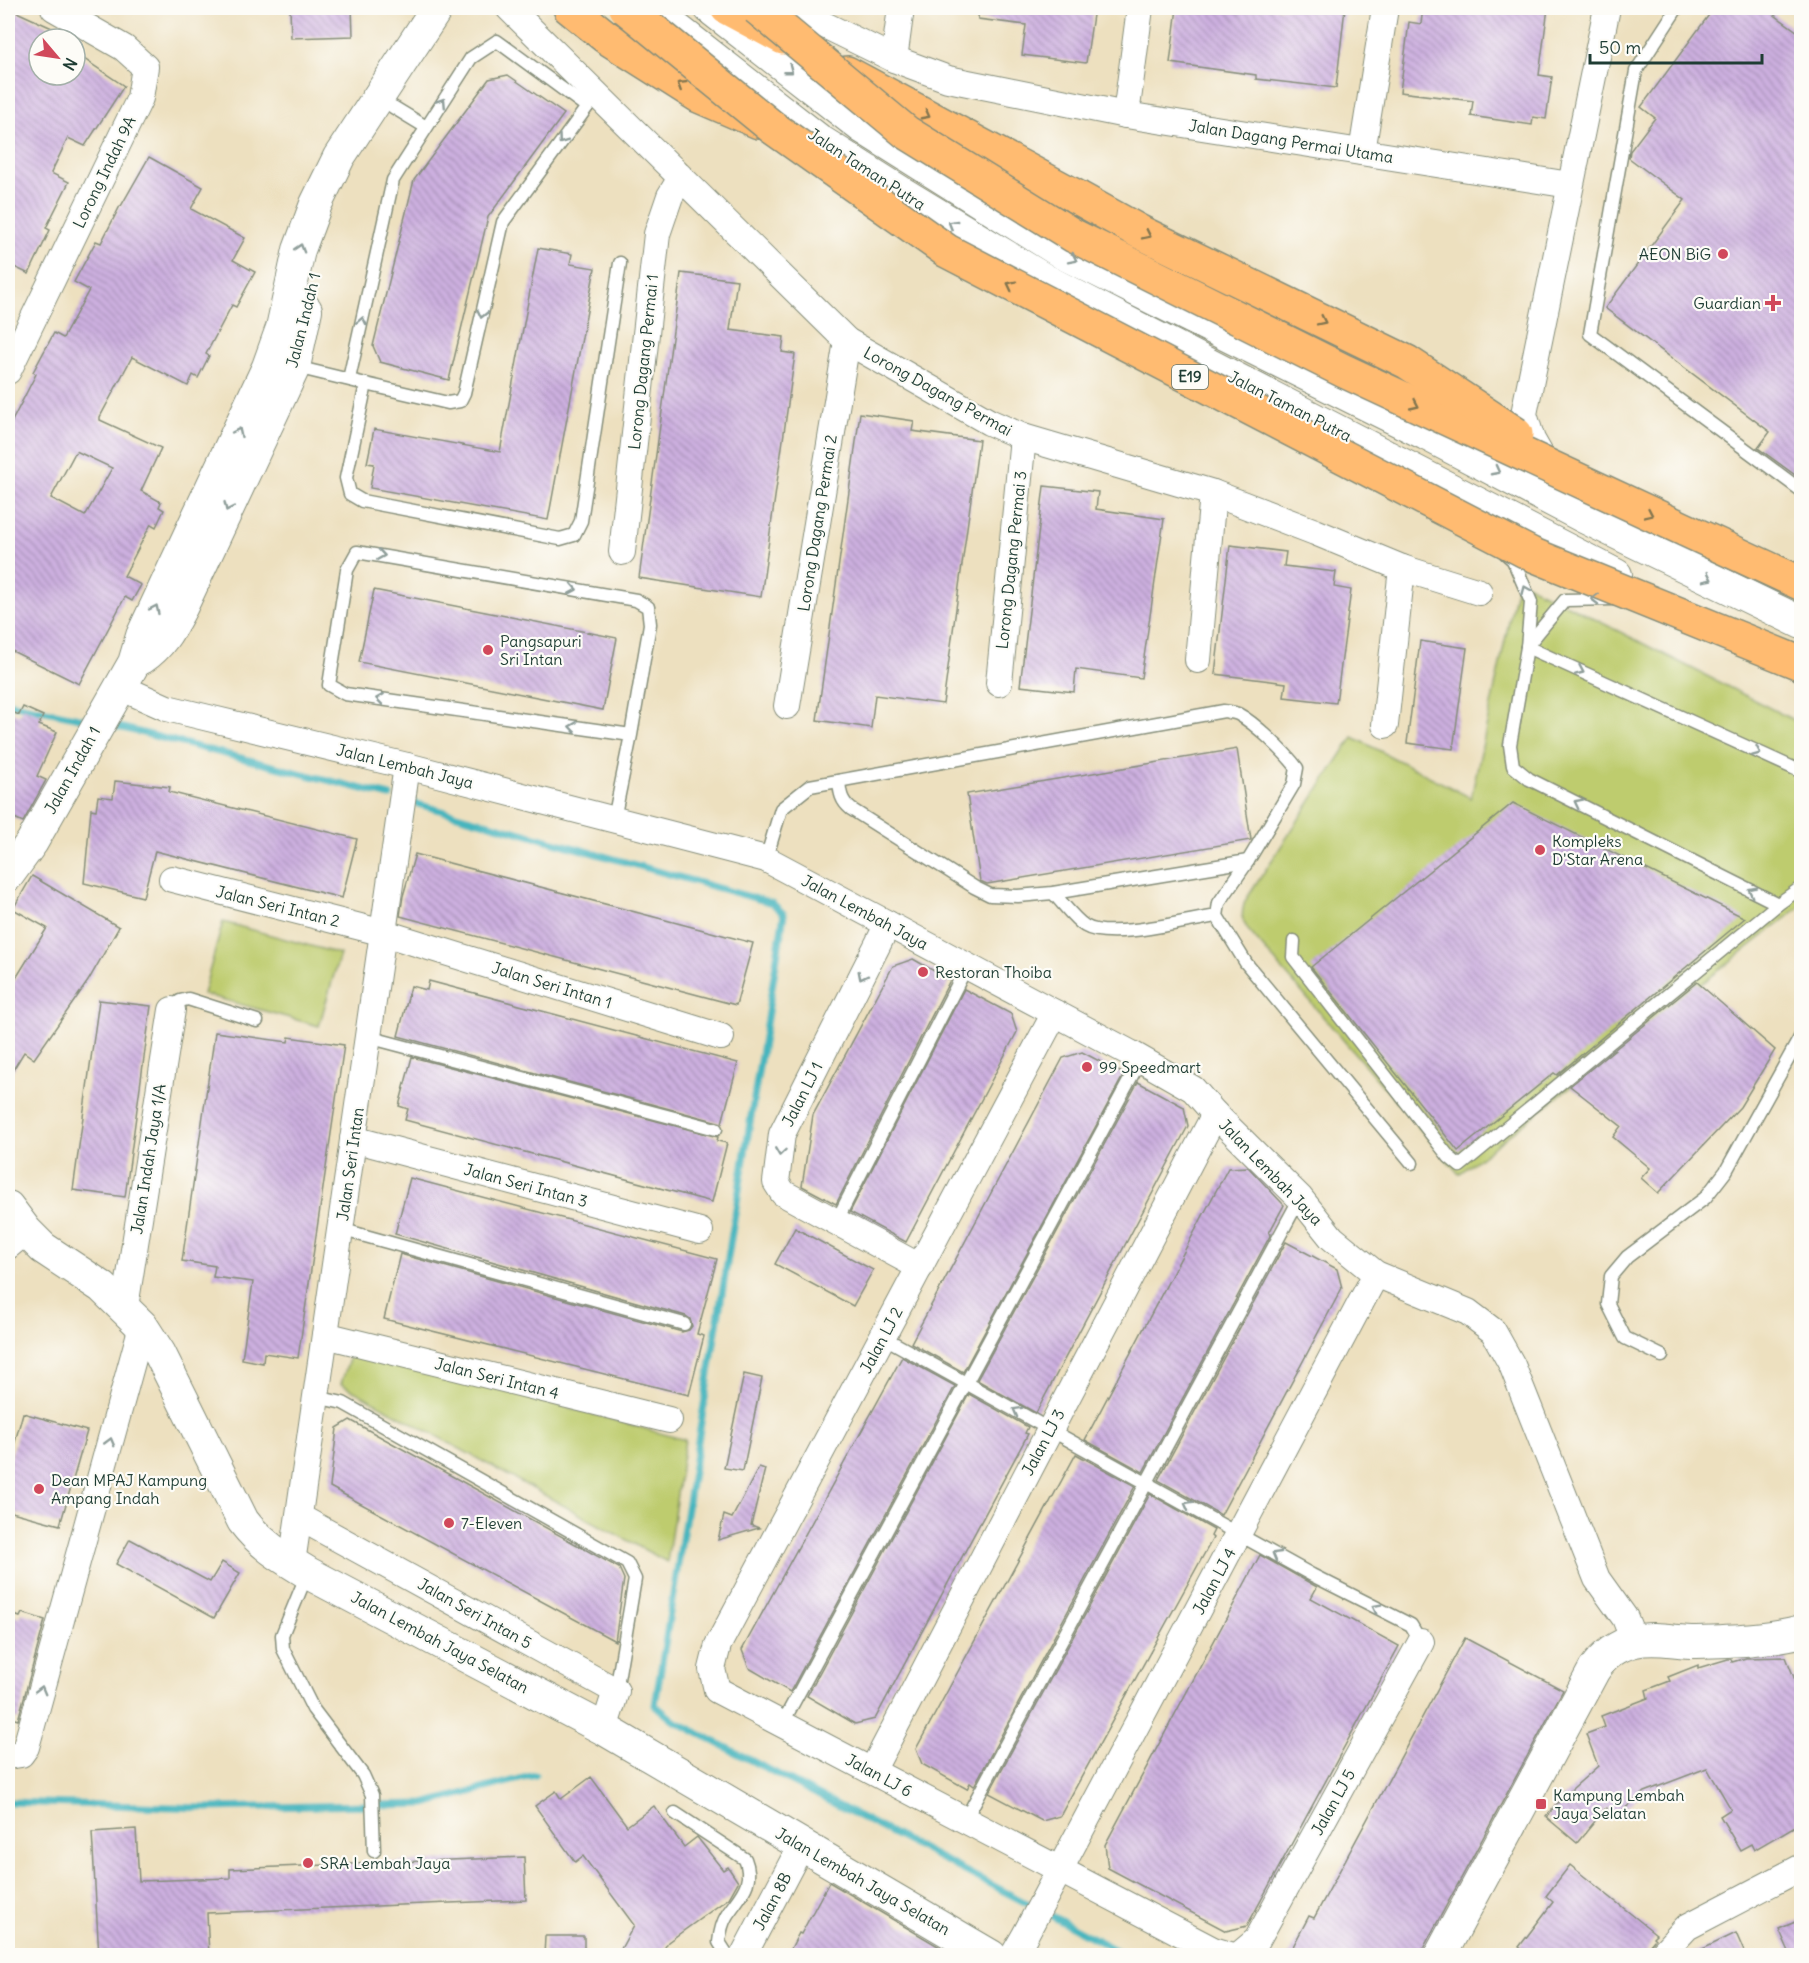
<svg xmlns="http://www.w3.org/2000/svg" width="1809" height="1963" viewBox="0 0 1809 1963" font-family="Delius,sans-serif">
	<defs>
		<pattern id="building-back-hatch" width="6" height="6" patternUnits="userSpaceOnUse" patternTransform="scale(1.5)"><rect width="6" height="6" fill="#cdb0e0"/><path d="M-1 5l2 2M0 0l6 6M5-1l2 2" fill="none" stroke="#a690b6"/></pattern>
	</defs>
	<rect width="100%" height="100%" fill="#fdfcf7"/>
	<filter id="ink" filterUnits="userSpaceOnUse"><feTurbulence type="fractalNoise" baseFrequency=".0167" numOctaves="2"/><feDisplacementMap in="SourceGraphic" scale="12" xChannelSelector="R" yChannelSelector="G"/><feConvolveMatrix kernelMatrix="1 2 1 2 8 2 1 2 1" color-interpolation-filters="sRGB"/></filter>
	<filter id="wash" filterUnits="userSpaceOnUse"><feTurbulence type="fractalNoise" baseFrequency=".008" numOctaves="4" result="noise"/><feDisplacementMap in="SourceGraphic" scale="24" xChannelSelector="R" yChannelSelector="G"/><feGaussianBlur stdDeviation="1.35" result="paint"/><feColorMatrix in="noise" values="0 0 0 0 0 0 0 0 0 0 0 0 0 0 0 0 0 1.4 0 .05"/><feComposite in="paint" operator="in"/></filter>
	<g filter="url(#wash)">
		<rect width="100%" height="100%" fill="#ede0bf"/>
		<g fill="#becc6e" stroke="#6e8451" stroke-width="1.5">
			<path d="M1518 580 1801 724V906L1459 1174 1249 931C1241 920 1241 914 1245 901L1353 737 1471 798Z"/>
			<path d="M223 922 340 954 319 1026 203 994Z"/>
			<path d="M353 1347 685 1440 667 1562 341 1384Z"/>
		</g>
		<g fill="none" stroke-linecap="round" stroke-linejoin="round">
			<g stroke="#46b5be" stroke-width="7">
				<path d="M8 703 84 719"/>
				<path d="M111 725 390 796"/>
				<path d="M414 803 772 903 784 914 655 1705 673 1720 1034 1907"/>
				<path d="M8 1802 205 1808 424 1804 535 1775"/>
				<path d="M1044 1912 1127 1956"/>
			</g>
		</g>
		<g id="blocks">
			<g fill="url(#building-back-hatch)" fill-rule="evenodd">
				<path d="M8 8 76 39H39V75H75V53L124 86 85 146 68 138 51 173 69 182 46 228 50 230 29 274 8 264Z"/>
				<path d="M290 8H352L353 36 291 38Z"/>
				<path d="M979 8H1094L1086 63 1022 55 1026 25 978 19Z"/>
				<path d="M1177 8H1345L1336 88 1256 79V75L1170 63Z"/>
				<path d="M1423 8H1548L1539 75 1552 77 1546 119 1533 117 1532 125 1471 116 1473 101 1400 92 1409 22 1421 24Z"/>
				<path d="M1714 8H1765L1802 35V480L1758 448 1770 432 1605 308 1685 200 1629 158 1630 151 1655 118 1641 107Z"/>
				<path d="M508 75 564 114 488 217 449 380 380 362 373 346 414 180 489 79Z"/>
				<path d="M149 157 203 187 191 209 245 238 233 260 255 272 236 307 232 305 206 354 209 356 198 378 193 375 188 386 132 357 100 417V420L161 448 141 491 161 502 159 507 164 510 156 527 151 524 124 576 141 585 132 601 125 597 79 684 8 649V429L36 374 33 372 54 333 63 338 89 290 74 282 96 241 101 243 120 206H121ZM76 451 112 468 85 516 51 498Z"/>
				<path d="M538 248 572 254 570 264 595 268 548 520 370 488 374 464 367 463 374 429 500 452Z"/>
				<path d="M681 273 737 280 730 330 784 337 782 352 795 354 761 597 639 578Z"/>
				<path d="M860 413 914 421 912 431 979 440 943 704 875 695 871 728 817 720Z"/>
				<path d="M1044 486 1098 492 1096 509 1164 519 1141 678 1076 669 1074 692 1020 686Z"/>
				<path d="M1230 545 1286 552 1284 566 1336 572 1334 587 1351 590 1336 703 1284 697 1286 683 1215 674Z"/>
				<path d="M374 590 617 638 603 710 359 662Z"/>
				<path d="M1420 641 1467 648 1453 749 1407 743Z"/>
				<path d="M23 707 43 716 39 725 57 732 37 776 46 780 23 822 8 815V710L19 715Z"/>
				<path d="M1237 749 1251 840 987 884 980 881 967 794Z"/>
				<path d="M115 781 170 787 169 792 357 839 342 898 155 851 143 897 84 883 91 809 96 810 98 796 113 798Z"/>
				<path d="M1513 803 1745 918 1557 1075 1554 1073 1458 1151 1311 967Z"/>
				<path d="M415 854 753 943 736 1005 400 916 403 896Z"/>
				<path d="M32 876 119 927 88 981 34 1059 24 1052 8 1078V991L47 928 13 909Z"/>
				<path d="M913 959 950 980 836 1204 802 1186 813 1115 893 966Z"/>
				<path d="M429 981 738 1063 722 1123 398 1036 411 986 427 990Z"/>
				<path d="M1697 982 1775 1050 1740 1107 1658 1193 1641 1178 1650 1168 1613 1137 1621 1126 1570 1086Z"/>
				<path d="M964 989 1011 1014 1017 1032 906 1242 850 1212Z"/>
				<path d="M99 1000 151 1006 125 1197 73 1190Z"/>
				<path d="M215 1032 288 1042 289 1037 344 1045 298 1358 264 1353 263 1363 242 1359 253 1282 213 1277 215 1266 182 1261Z"/>
				<path d="M1082 1052 1124 1074 963 1372 911 1343 1063 1058Z"/>
				<path d="M412 1057 718 1137 717 1141 727 1143 712 1202 405 1120 408 1109 399 1106Z"/>
				<path d="M1138 1082 1184 1107 1188 1126 1036 1413 977 1380Z"/>
				<path d="M1248 1167 1284 1205 1269 1233 1271 1234 1143 1472 1085 1440 1228 1168Z"/>
				<path d="M410 1178 717 1259 697 1334 704 1336 689 1395 384 1319 400 1254 682 1332 689 1330 692 1326 690 1319 686 1316 395 1234Z"/>
				<path d="M795 1228 873 1270 853 1306 775 1264Z"/>
				<path d="M1286 1242 1337 1269 1342 1288 1221 1515 1158 1480Z"/>
				<path d="M902 1357 955 1386 790 1692 749 1668 742 1650Z"/>
				<path d="M744 1374 762 1378 743 1471 724 1468Z"/>
				<path d="M969 1394 1028 1427 1025 1433 1028 1434 875 1719 855 1724 807 1696Z"/>
				<path d="M23 1413 87 1431 60 1525 8 1511V1467Z"/>
				<path d="M350 1420 619 1568 624 1579 615 1641 330 1487 337 1428Z"/>
				<path d="M1076 1454 1135 1486 974 1786 970 1783 967 1789 922 1764 916 1749Z"/>
				<path d="M759 1467 765 1469 751 1525 759 1528 718 1540 724 1515 732 1518Z"/>
				<path d="M1150 1494 1214 1530 1211 1536 1213 1538 1060 1816 1042 1821 989 1793Z"/>
				<path d="M130 1539 210 1582 222 1562 240 1573 214 1618 116 1564Z"/>
				<path d="M1260 1555 1317 1587 1311 1598 1399 1646 1247 1926 1226 1931 1108 1868 1105 1845Z"/>
				<path d="M8 1613 20 1617 22 1613 45 1620 18 1720 8 1717Z"/>
				<path d="M1465 1638 1563 1690 1419 1956H1288L1309 1916 1314 1918Z"/>
				<path d="M1786 1657 1802 1698V1822L1754 1850 1751 1844 1740 1850 1720 1816 1731 1809 1707 1768 1644 1792 1615 1817 1606 1808 1577 1843 1546 1817 1563 1797 1598 1766 1586 1734 1605 1727 1601 1716 1648 1698 1646 1690 1670 1681 1668 1677 1698 1665V1668L1728 1659H1731L1732 1662 1746 1658Z"/>
				<path d="M591 1777 627 1826 654 1806 684 1847 697 1837 723 1870 728 1867 738 1882 729 1898 668 1942 660 1956H617L634 1925 583 1856 575 1862 535 1806 556 1791 561 1799Z"/>
				<path d="M136 1829 139 1881 230 1878V1869L524 1857 526 1900 207 1913 209 1956H99L92 1832Z"/>
				<path d="M1570 1865 1656 1934 1653 1937 1655 1939 1649 1946 1645 1956H1529L1519 1947 1553 1902 1546 1896Z"/>
				<path d="M829 1882 955 1956H787L799 1933 801 1934Z"/>
				<path d="M1802 1919V1956H1791L1779 1929Z"/>
				<path d="M1736 1933 1746 1956H1688Z"/>
				<path d="M545 1936H584V1956H544Z"/>
			</g>
		</g>
	</g>
	<g filter="url(#ink)">
		<use href="#blocks" fill-opacity="0" stroke="#868e7a" stroke-width="1.5"/>
		<g fill="none" stroke-linecap="round" stroke-linejoin="round">
			<defs>
				<g id="service">
					<path d="M1677 8 1636 71 1590 334 1802 491"/>
					<path d="M393 107 426 127"/>
					<path d="M296 367 366 384 346 478 350 494 362 501 560 539 574 535 581 521 620 263"/>
					<path d="M349 379 393 180 471 58 497 41 587 107"/>
					<path d="M366 384 448 403 460 401 464 393 503 222 587 107 589 101"/>
					<path d="M1505 553 1513 560 1531 602 1527 647 1510 745 1513 766 1529 779 1778 904 1802 887"/>
					<path d="M1527 646 1565 600 1614 599"/>
					<path d="M1527 647 1802 772"/>
					<path d="M839 781C840 793 841 801 851 809L974 887 990 895 1018 896 1053 893 1248 861"/>
					<path d="M614 819 631 735 650 624 648 607 636 600 357 552 347 570 329 685 345 694 631 735"/>
					<path d="M766 859 781 809 810 786 1224 711C1229 712 1233 712 1238 714 1255 723 1285 752 1297 768L1294 784 1248 861 1219 903 1217 916 1246 963 1412 1163"/>
					<path d="M1053 893C1063 903 1074 919 1085 926 1109 941 1188 920 1217 916"/>
					<path d="M1294 941 1293 957 1449 1157 1460 1166 1778 904"/>
					<path d="M172 1010 180 1001 188 999 257 1021"/>
					<path d="M368 1037 716 1129"/>
					<path d="M836 1222 967 966"/>
					<path d="M340 1229 684 1324"/>
					<path d="M883 1337 1312 1575 1411 1625 1421 1642"/>
					<path d="M1662 1356 1625 1338 1608 1304 1611 1276 1627 1257 1705 1198 1726 1171 1802 1034"/>
					<path d="M316 1397 343 1403 627 1563 635 1579 616 1691"/>
					<path d="M307 1574 282 1635 283 1649 313 1709 363 1775 372 1795 374 1851"/>
					<path d="M782 1724 1141 1059"/>
					<path d="M675 1813 745 1859C755 1884 740 1895 727 1915 722 1923 720 1933 719 1942L728 1956"/>
					<path d="M965 1820 1300 1198"/>
				</g>
				<g id="minor">
					<path d="M509 8 847 341 989 422 1023 437 1213 493 1315 532 1402 568 1479 592"/>
					<path d="M796 8 804 15 894 59 948 79 1126 115 1570 185"/>
					<path d="M894 59 901 8"/>
					<path d="M1126 115 1140 8"/>
					<path d="M1362 152 1385 8"/>
					<path d="M8 371 140 98 145 67 124 48 54 8"/>
					<path d="M1549 470 1532 440 1524 414 1607 8"/>
					<path d="M622 552 657 234 670 196 681 178"/>
					<path d="M1198 660 1213 493"/>
					<path d="M999 683 1023 437"/>
					<path d="M120 687 167 708 407 766 766 859 1130 1053 1193 1089 1215 1114 1300 1198 1332 1238 1376 1274 1468 1312 1493 1331 1512 1365 1597 1579 1625 1618 1634 1641"/>
					<path d="M787 706 847 341"/>
					<path d="M1385 725 1402 568"/>
					<path d="M172 879 384 933 721 1037"/>
					<path d="M888 924 782 1134 776 1182 783 1193 920 1267"/>
					<path d="M1055 1013 718 1645 712 1669 717 1690 1213 1950 1233 1956"/>
					<path d="M353 1139 700 1231"/>
					<path d="M8 1246 26 1231"/>
					<path d="M125 1307 172 1010"/>
					<path d="M325 1335 669 1420"/>
					<path d="M299 1517 616 1691 604 1729"/>
					<path d="M292 1563 407 766"/>
					<path d="M8 1756 21 1754 26 1747 142 1326"/>
					<path d="M872 1771 1215 1114"/>
					<path d="M743 1956 801 1846"/>
					<path d="M1013 1956 1024 1937 1376 1274"/>
					<path d="M1238 1956 1257 1940 1421 1642"/>
					<path d="M1660 1956 1687 1927 1802 1867"/>
				</g>
				<g id="tertiary">
					<path d="M710 8 862 127 1064 254 1426 434 1584 517 1802 623"/>
					<path d="M669 23 820 141 902 193 1045 280 1616 575"/>
					<path d="M142 658C162 645 171 626 182 606L294 367 306 310"/>
					<path d="M8 875 32 842 134 663 142 636 268 367 282 328 299 250 316 204 339 157 437 8"/>
					<path d="M8 1207 26 1231 43 1248 102 1287 142 1326 160 1354 243 1521C261 1545 282 1557 308 1573L604 1729 991 1956"/>
					<path d="M1440 1956 1594 1670C1603 1656 1618 1645 1635 1641 1654 1636 1676 1642 1695 1642 1730 1641 1768 1640 1802 1631"/>
				</g>
				<g id="motorway">
					<path d="M570 8 606 37 699 96 759 122"/>
					<path d="M727 8 783 38"/>
					<path d="M847 73 1077 197"/>
				</g>
			</defs>
			<use href="#service" stroke="#868e7a" stroke-width="15"/>
			<use href="#minor" stroke="#868e7a" stroke-width="28"/>
			<use href="#tertiary" stroke="#868e7a" stroke-width="34"/>
			<use href="#motorway" stroke="#868e7a" stroke-width="36"/>
			<use href="#service" stroke="#fff" stroke-width="12"/>
			<use href="#minor" stroke="#fff" stroke-width="26"/>
			<use href="#tertiary" stroke="#fff" stroke-width="32"/>
			<use href="#motorway" stroke="#ffbb71" stroke-width="33"/>
			<defs>
				<g id="motorway-bridge">
					<path d="M626 8 772 127 947 251 1531 554 1802 664"/>
					<path d="M757 8 906 132 1074 236 1344 371 1802 584"/>
					<path d="M1077 197 1140 232 1407 362 1516 434"/>
				</g>
			</defs>
			<use href="#motorway-bridge" stroke="#868e7a" stroke-width="36" stroke-linecap="butt"/>
			<use href="#motorway-bridge" stroke="#ffbb71" stroke-width="33"/>
		</g>
		<defs><path id="oneway-chevron" d="M-2-3.5L2.5 0L-2 3.5" fill="none" stroke-width="1.6" stroke-linecap="round" stroke-linejoin="round" transform="scale(1.5)"/></defs>
		<g stroke="#8f9e9a">
			<use href="#oneway-chevron" transform="translate(789 70) rotate(38)"/>
			<use href="#oneway-chevron" transform="translate(442 102) rotate(-57)"/>
			<use href="#oneway-chevron" transform="translate(562 140) rotate(126)"/>
			<use href="#oneway-chevron" transform="translate(952 224) rotate(-149)"/>
			<use href="#oneway-chevron" transform="translate(300 248) rotate(-73)"/>
			<use href="#oneway-chevron" transform="translate(1073 259) rotate(27)"/>
			<use href="#oneway-chevron" transform="translate(482 314) rotate(103)"/>
			<use href="#oneway-chevron" transform="translate(362 321) rotate(-78)"/>
			<use href="#oneway-chevron" transform="translate(238 432) rotate(-65)"/>
			<use href="#oneway-chevron" transform="translate(1496 471) rotate(28)"/>
			<use href="#oneway-chevron" transform="translate(228 507) rotate(115)"/>
			<use href="#oneway-chevron" transform="translate(381 555) rotate(9)"/>
			<use href="#oneway-chevron" transform="translate(1708 578) rotate(26)"/>
			<use href="#oneway-chevron" transform="translate(573 589) rotate(10)"/>
			<use href="#oneway-chevron" transform="translate(1526 590) rotate(-113)"/>
			<use href="#oneway-chevron" transform="translate(1595 599) rotate(179)"/>
			<use href="#oneway-chevron" transform="translate(155 609) rotate(-65)"/>
			<use href="#oneway-chevron" transform="translate(1580 671) rotate(24)"/>
			<use href="#oneway-chevron" transform="translate(380 699) rotate(-172)"/>
			<use href="#oneway-chevron" transform="translate(573 727) rotate(-172)"/>
			<use href="#oneway-chevron" transform="translate(1757 752) rotate(24)"/>
			<use href="#oneway-chevron" transform="translate(1578 803) rotate(-153)"/>
			<use href="#oneway-chevron" transform="translate(1752 891) rotate(-153)"/>
			<use href="#oneway-chevron" transform="translate(862 976) rotate(117)"/>
			<use href="#oneway-chevron" transform="translate(780 1152) rotate(98)"/>
			<use href="#oneway-chevron" transform="translate(1017 1411) rotate(-151)"/>
			<use href="#oneway-chevron" transform="translate(110 1442) rotate(-75)"/>
			<use href="#oneway-chevron" transform="translate(1188 1505) rotate(-151)"/>
			<use href="#oneway-chevron" transform="translate(1276 1555) rotate(-150)"/>
			<use href="#oneway-chevron" transform="translate(1376 1608) rotate(-153)"/>
			<use href="#oneway-chevron" transform="translate(41 1690) rotate(-75)"/>
		</g>
		<g stroke="#84764f">
			<use href="#oneway-chevron" transform="translate(681 85) rotate(-148)"/>
			<use href="#oneway-chevron" transform="translate(926 115) rotate(28)"/>
			<use href="#oneway-chevron" transform="translate(1147 235) rotate(26)"/>
			<use href="#oneway-chevron" transform="translate(1011 285) rotate(-153)"/>
			<use href="#oneway-chevron" transform="translate(1322 321) rotate(26)"/>
			<use href="#oneway-chevron" transform="translate(1415 405) rotate(25)"/>
			<use href="#oneway-chevron" transform="translate(1649 514) rotate(25)"/>
		</g>
	</g>
	<g fill="#d1495b" stroke="#fdfcf7" stroke-width="2">
		<circle cx="1723" cy="254" r="6"/>
		<path d="M1770 294h6v6h6v6h-6v6h-6v-6h-6v-6h6z"/>
		<circle cx="488" cy="650" r="6"/>
		<circle cx="1540" cy="850" r="6"/>
		<circle cx="923" cy="972" r="6"/>
		<circle cx="1087" cy="1067" r="6"/>
		<circle cx="39" cy="1489" r="6"/>
		<circle cx="449" cy="1523" r="6"/>
		<rect x="1535" y="1798" width="12" height="12" rx="3"/>
		<circle cx="308" cy="1863" r="6"/>
	</g>
	<g text-anchor="middle" stroke-width="4.5" stroke-linejoin="round" paint-order="stroke">
		<rect fill="#fdfcf7" stroke="#62766e" stroke-width="1.5" x="1172" y="365" width="36" height="24" rx="4.5"/>
		<g font-size="15" font-weight="bold" fill="#1f3d34">
			<text x="1190" y="382">E19</text>
		</g>
		<g font-size="16" fill="#1f3d34" stroke="#fdfcf7">
			<text transform="translate(1291 141) rotate(9)" y="6">Jalan Dagang Permai Utama</text>
			<text transform="translate(867 169) rotate(33)" y="6">Jalan Taman Putra</text>
			<text transform="translate(104 172) rotate(-64)" y="6">Lorong Indah 9A</text>
			<text transform="translate(303 320) rotate(-76)" y="6">Jalan Indah 1</text>
			<text transform="translate(643 362) rotate(-84)" y="6">Lorong Dagang Permai 1</text>
			<text transform="translate(938 391) rotate(29)" y="6">Lorong Dagang Permai</text>
			<text transform="translate(1290 406) rotate(27)" y="6">Jalan Taman Putra</text>
			<text transform="translate(817 523) rotate(-81)" y="6">Lorong Dagang Permai 2</text>
			<text transform="translate(1011 560) rotate(-84)" y="6">Lorong Dagang Permai 3</text>
			<text transform="translate(405 766) rotate(14)" y="6">Jalan Lembah Jaya</text>
			<text transform="translate(72 770) rotate(-61)" y="6">Jalan Indah 1</text>
			<text transform="translate(278 906) rotate(14)" y="6">Jalan Seri Intan 2</text>
			<text transform="translate(865 912) rotate(28)" y="6">Jalan Lembah Jaya</text>
			<text transform="translate(552 985) rotate(17)" y="6">Jalan Seri Intan 1</text>
			<text transform="translate(802 1094) rotate(-63)" y="6">Jalan LJ 1</text>
			<text transform="translate(148 1159) rotate(-81)" y="6">Jalan Indah Jaya 1/A</text>
			<text transform="translate(350 1164) rotate(-82)" y="6">Jalan Seri Intan</text>
			<text transform="translate(1271 1172) rotate(46)" y="6">Jalan Lembah Jaya</text>
			<text transform="translate(526 1185) rotate(15)" y="6">Jalan Seri Intan 3</text>
			<text transform="translate(881 1340) rotate(-62)" y="6">Jalan LJ 2</text>
			<text transform="translate(497 1378) rotate(14)" y="6">Jalan Seri Intan 4</text>
			<text transform="translate(1043 1442) rotate(-62)" y="6">Jalan LJ 3</text>
			<text transform="translate(1214 1581) rotate(-62)" y="6">Jalan LJ 4</text>
			<text transform="translate(475 1613) rotate(29)" y="6">Jalan Seri Intan 5</text>
			<text transform="translate(440 1642) rotate(28)" y="6">Jalan Lembah Jaya Selatan</text>
			<text transform="translate(879 1775) rotate(28)" y="6">Jalan LJ 6</text>
			<text transform="translate(1333 1802) rotate(-61)" y="6">Jalan LJ 5</text>
			<text transform="translate(863 1881) rotate(30)" y="6">Jalan Lembah Jaya Selatan</text>
			<text transform="translate(772 1901) rotate(-62)" y="6">Jalan 8B</text>
		</g>
		<g font-size="16" fill="#1f3d34" stroke="#fdfcf7" text-anchor="start">
			<text x="1711" y="260" text-anchor="end">AEON BiG</text>
			<text x="1761" y="309" text-anchor="end">Guardian</text>
			<text x="500" y="647">Pangsapuri<tspan x="500" dy="18">Sri Intan</tspan></text>
			<text x="1552" y="847">Kompleks<tspan x="1552" dy="18">D'Star Arena</tspan></text>
			<text x="935" y="978">Restoran Thoiba</text>
			<text x="1099" y="1073">99 Speedmart</text>
			<text x="51" y="1486">Dean MPAJ Kampung<tspan x="51" dy="18">Ampang Indah</tspan></text>
			<text x="461" y="1529">7-Eleven</text>
			<text x="1553" y="1801">Kampung Lembah<tspan x="1553" dy="18">Jaya Selatan</tspan></text>
			<text x="320" y="1869">SRA Lembah Jaya</text>
		</g>
	</g>
	<rect width="1809" height="1963" fill="none" stroke="#fdfcf7" stroke-width="30"/>
	<g transform="translate(57 57) rotate(119)"><circle r="28" fill="#fdfcf7" stroke="#a4b0a9" stroke-width="1.5"/>
	<path d="M0-4.5L10 22L0 15L-10 22Z" fill="#d1495b"/>
	<text y="-9" font-size="16" font-weight="bold" text-anchor="middle" fill="#1f3d34">N</text>
	</g>
	<path d="M1590 54v9h172v-9" fill="none" stroke="#1f3d34" stroke-width="3"/>
	<text x="1599" y="54" font-size="18" fill="#1f3d34" stroke="#fdfcf7" stroke-width="4.5" paint-order="stroke">50 m</text>
</svg>
